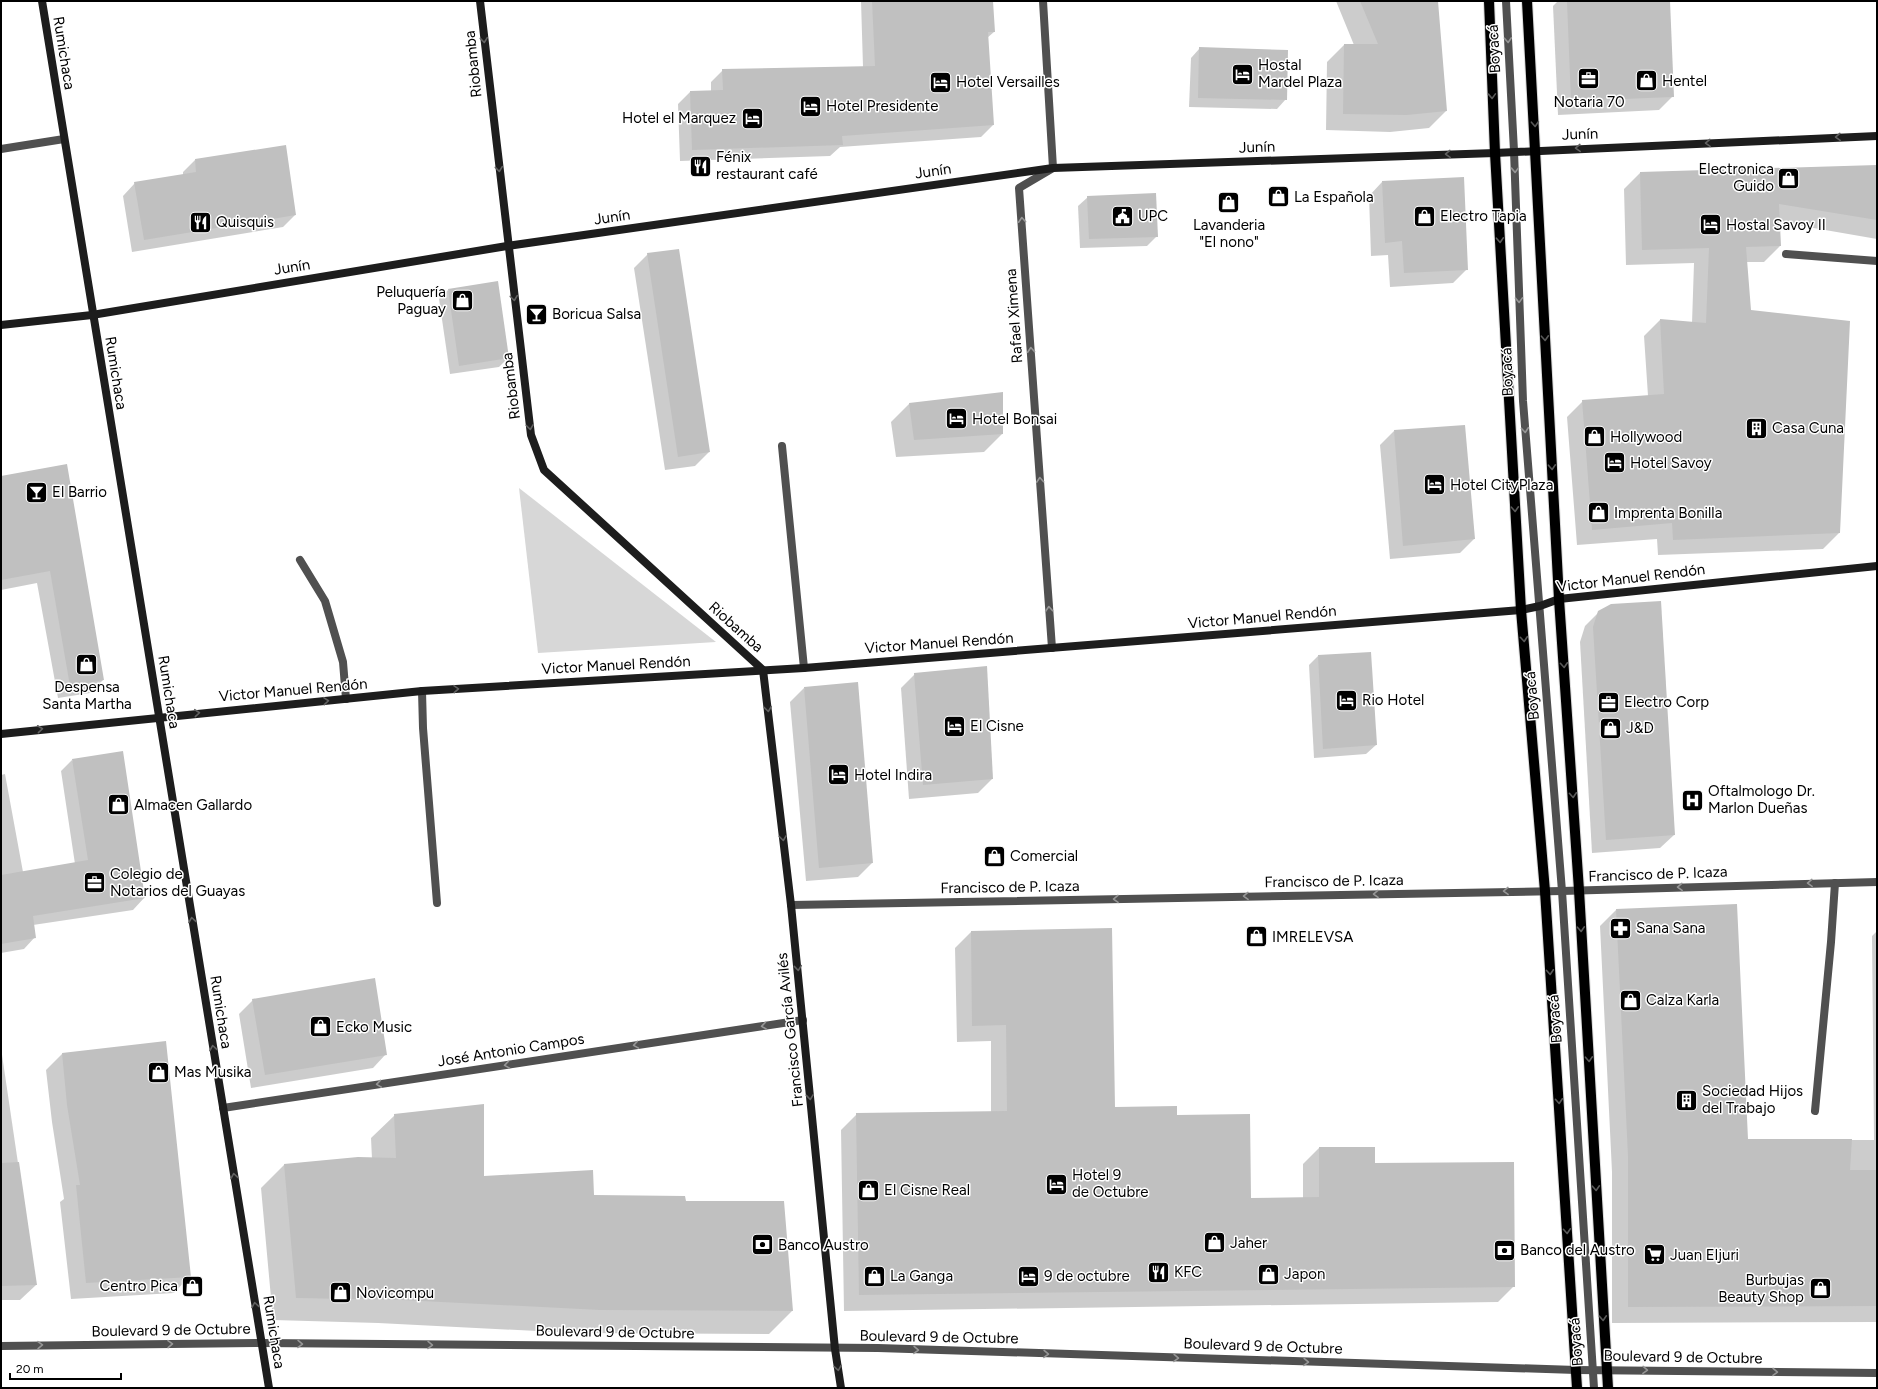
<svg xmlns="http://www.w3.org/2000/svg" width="1878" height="1389" viewBox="0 0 1878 1389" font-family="Figtree,sans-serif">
	<rect width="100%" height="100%" fill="#fff"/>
	<path fill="#d7d7d7" d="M519 488 716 642 538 653Z"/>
	<g fill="#0003">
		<path d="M861 1H992L994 32 987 38 993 125 981 137 840 147 830 156 680 161 678 104 690 92 711 91V82L723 70 863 67Z"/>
		<path d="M1336 1H1437L1446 111 1429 128 1390 132 1326 130 1327 62 1344 45H1354Z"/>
		<path d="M1558 1H1669L1673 96 1659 110 1558 115 1553 6Z"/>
		<path d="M1200 48 1286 99 1277 109 1189 107 1191 58Z"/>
		<path d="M195 160 295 215 283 227 132 252 123 196 135 183 183 176V172Z"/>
		<path d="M1877 166V239L1779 222 1780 246 1764 262H1746L1750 311 1839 533 1823 549 1658 555 1657 539 1577 545 1567 417 1583 401 1648 396 1644 336 1660 320 1692 323 1694 263 1626 265 1624 189 1640 173Z"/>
		<path d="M1382 182 1467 269 1453 283 1390 287 1388 255 1371 256 1369 196Z"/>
		<path d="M1088 197 1157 236 1147 246 1080 248 1078 206Z"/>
		<path d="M648 254 709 452 695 466 665 470 634 268Z"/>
		<path d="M448 290 508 358 499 367 450 374 439 299Z"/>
		<path d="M909 404 1002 434 984 452 896 457 891 422Z"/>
		<path d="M1394 431 1474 539 1460 553 1390 559 1380 445Z"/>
		<path d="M66 465 103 680 90 693 58 698 37 583 1 590V477Z"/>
		<path d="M1599 612 1674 835 1660 848 1592 853 1580 642 1585 626Z"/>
		<path d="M1318 656 1376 745 1366 754 1314 758 1309 665Z"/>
		<path d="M915 674 992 779 978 793 909 799 901 688Z"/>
		<path d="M804 688 872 863 858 877 806 881 790 702Z"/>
		<path d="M72 760 144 898 133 910 33 925 35 937 24 949 1 953V775L5 774 23 872 75 864 61 771Z"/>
		<path d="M1616 910 1747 1140H1874L1872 936 1877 931V1322L1612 1323V1172L1600 926Z"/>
		<path d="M971 932 1114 1108 1176 1116 1250 1199 1303 1198V1164L1319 1148 1514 1286 1498 1302 844 1311 841 1130 857 1114 991 1112V1041L957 1042 955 948Z"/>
		<path d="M253 1000 386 1054 373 1068 251 1088 239 1014Z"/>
		<path d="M165 1042 189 1277 174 1293 71 1299 60 1202 64 1199 52 1122 46 1070 62 1054Z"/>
		<path d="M1 1048 36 1285 20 1300H1Z"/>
		<path d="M395 1115 483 1177 593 1196 685 1202 792 1311 769 1334 576 1333 378 1323 273 1320 261 1188 284 1165 372 1159 371 1138Z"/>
	</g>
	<g fill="#c0c0c0">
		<path d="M872 1H993L995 32H988L994 125 842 136 843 145 692 150 690 91 723 90 722 69 875 66Z"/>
		<path d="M1360 1H1438L1447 111 1407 115 1343 114 1344 44H1378Z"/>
		<path d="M1567 1H1670L1674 97 1571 101Z"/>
		<path d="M1199 47 1288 50 1287 100 1198 98Z"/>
		<path d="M286 145 296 215 144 240 134 182 196 172 195 159Z"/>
		<path d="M1877 165V220L1779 204 1781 246 1746 247 1751 310 1850 321 1840 533 1673 540 1672 523 1592 530 1582 400 1664 394 1660 319 1706 323 1709 248 1642 250 1640 172Z"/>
		<path d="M1464 177 1468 270 1404 273 1402 241 1385 243 1382 181Z"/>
		<path d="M1156 193 1158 237 1089 239 1087 196Z"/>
		<path d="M679 249 710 452 678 457 647 253Z"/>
		<path d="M498 281 509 358 459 366 448 289Z"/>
		<path d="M1003 392V434L914 440 909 403Z"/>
		<path d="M1465 425 1475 539 1403 546 1394 430Z"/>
		<path d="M67 464 104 680 70 686 50 571 1 580V476Z"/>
		<path d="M1661 601 1675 835 1606 840 1593 627 1598 611 1611 604Z"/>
		<path d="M1371 652 1377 745 1323 749 1318 655Z"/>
		<path d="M987 666 993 779 923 785 914 673Z"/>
		<path d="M858 682 873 863 819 868 804 687Z"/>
		<path d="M123 751 145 898 33 916 36 938 1 944V875L88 860 72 759Z"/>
		<path d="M1737 904 1748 1139H1852L1850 1170H1877V1306L1628 1307V1156L1616 909Z"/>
		<path d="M1112 928 1115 1107 1177 1106V1115L1250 1114 1251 1198 1319 1197V1147H1375V1163L1514 1162 1515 1287 859 1295 856 1113 1007 1111 1006 1025 972 1026 971 931Z"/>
		<path d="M375 978 387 1055 265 1075 252 999Z"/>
		<path d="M166 1041 191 1277 86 1283 76 1185H80L67 1105 62 1053Z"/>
		<path d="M484 1104V1176L593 1170 594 1195 685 1196 686 1201H784L793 1311 600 1310 402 1300 296 1298 284 1164 358 1157 396 1158 394 1114Z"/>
		<path d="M19 1162 37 1285 1 1286V1163Z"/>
	</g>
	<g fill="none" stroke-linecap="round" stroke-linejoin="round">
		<defs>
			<g id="primary">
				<path d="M1489 1 1495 153 1521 610 1545 891 1577 1388"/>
				<path d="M1527 1 1559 599 1579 890 1608 1388"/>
			</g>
		</defs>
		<use href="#primary" stroke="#dbdbdb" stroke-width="12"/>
		<g stroke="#505050" stroke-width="8">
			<path d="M1506 1 1514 151 1523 401 1562 891 1594 1388"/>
			<path d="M1 149 64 139"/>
			<path d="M1786 254 1877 261"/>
			<path d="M782 446 804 668"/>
			<path d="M300 560 325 601 343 662 346 699"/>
			<path d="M422 691 423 728 437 903"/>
			<path d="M1815 1111 1831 942 1835 883"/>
		</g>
		<g stroke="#505050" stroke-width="8">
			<path d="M1043 1 1053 168 1019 188 1052 648"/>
			<path d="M791 905 1562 891 1877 882"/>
			<path d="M223 1108 803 1020"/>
			<path d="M1 1346 261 1343 878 1348 1576 1370 1877 1373"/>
		</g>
		<g stroke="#1d1d1d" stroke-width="8">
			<path d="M42 1 269 1388"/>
			<path d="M480 1 531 435 544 470 763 670 791 905 835 1349 841 1388"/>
			<path d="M1 325 92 315 507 246 1053 168 1495 153 1877 136"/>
			<path d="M1 734 422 691 804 668 1521 610 1540 606 1559 599 1877 566"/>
		</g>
		<use href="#primary" stroke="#000" stroke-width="10"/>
	</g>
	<defs><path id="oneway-chevron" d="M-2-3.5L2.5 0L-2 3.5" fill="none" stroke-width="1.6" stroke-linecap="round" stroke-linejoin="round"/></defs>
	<g stroke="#616161">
		<use href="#oneway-chevron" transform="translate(484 40) rotate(84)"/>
		<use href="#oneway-chevron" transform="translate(1838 137) rotate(178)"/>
		<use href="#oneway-chevron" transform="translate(1708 143) rotate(178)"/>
		<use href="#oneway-chevron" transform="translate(1578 148) rotate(178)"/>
		<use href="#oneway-chevron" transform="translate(1448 154) rotate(178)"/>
		<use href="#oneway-chevron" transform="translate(499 169) rotate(84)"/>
		<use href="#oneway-chevron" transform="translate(514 298) rotate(83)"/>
		<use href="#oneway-chevron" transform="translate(530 427) rotate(83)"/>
		<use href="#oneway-chevron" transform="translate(456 689) rotate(-3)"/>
		<use href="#oneway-chevron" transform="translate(326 701) rotate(-5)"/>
		<use href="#oneway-chevron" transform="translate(768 709) rotate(83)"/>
		<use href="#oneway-chevron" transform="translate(197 713) rotate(-5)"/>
		<use href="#oneway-chevron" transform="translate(40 729) rotate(-6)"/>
		<use href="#oneway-chevron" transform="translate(783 838) rotate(83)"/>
		<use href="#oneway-chevron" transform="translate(192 920) rotate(-99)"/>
		<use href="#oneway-chevron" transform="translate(798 968) rotate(84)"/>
		<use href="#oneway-chevron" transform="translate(213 1048) rotate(-99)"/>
		<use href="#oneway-chevron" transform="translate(810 1097) rotate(84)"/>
		<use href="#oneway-chevron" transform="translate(234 1176) rotate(-99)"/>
		<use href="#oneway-chevron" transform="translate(255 1305) rotate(-99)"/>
		<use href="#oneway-chevron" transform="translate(838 1368) rotate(81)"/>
	</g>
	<g stroke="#969696">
		<use href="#oneway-chevron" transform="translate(1508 40) rotate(87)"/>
		<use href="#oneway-chevron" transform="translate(1515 170) rotate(88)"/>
		<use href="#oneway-chevron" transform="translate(1022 220) rotate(-94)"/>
		<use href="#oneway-chevron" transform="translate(1519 300) rotate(88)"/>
		<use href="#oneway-chevron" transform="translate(1031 350) rotate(-94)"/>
		<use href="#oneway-chevron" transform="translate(1525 430) rotate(85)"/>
		<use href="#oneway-chevron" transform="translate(1040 480) rotate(-94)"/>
		<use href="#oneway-chevron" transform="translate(1049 609) rotate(-94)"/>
		<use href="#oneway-chevron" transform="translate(1810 883) rotate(178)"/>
		<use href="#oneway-chevron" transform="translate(1680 887) rotate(178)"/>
		<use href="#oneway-chevron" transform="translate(1506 891) rotate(179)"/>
		<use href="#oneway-chevron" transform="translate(1376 894) rotate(179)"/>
		<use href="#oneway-chevron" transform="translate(1246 896) rotate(179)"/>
		<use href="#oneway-chevron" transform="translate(1116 899) rotate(179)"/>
		<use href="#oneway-chevron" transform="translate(764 1026) rotate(171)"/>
		<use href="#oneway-chevron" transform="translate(636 1045) rotate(171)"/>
		<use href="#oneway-chevron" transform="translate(507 1065) rotate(171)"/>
		<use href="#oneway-chevron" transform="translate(379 1084) rotate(172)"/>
		<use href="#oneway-chevron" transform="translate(170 1344) rotate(-1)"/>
		<use href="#oneway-chevron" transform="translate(300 1344) rotate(1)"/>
		<use href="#oneway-chevron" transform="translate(40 1345) rotate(-1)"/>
		<use href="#oneway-chevron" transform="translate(430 1345) rotate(1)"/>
		<use href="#oneway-chevron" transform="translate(916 1350) rotate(2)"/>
		<use href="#oneway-chevron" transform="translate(1046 1354) rotate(2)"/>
		<use href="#oneway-chevron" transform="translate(1176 1358) rotate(2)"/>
		<use href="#oneway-chevron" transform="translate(1306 1362) rotate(2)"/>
		<use href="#oneway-chevron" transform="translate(1645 1370) rotate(1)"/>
		<use href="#oneway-chevron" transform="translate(1775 1372) rotate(1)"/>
	</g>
	<g stroke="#595959">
		<use href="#oneway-chevron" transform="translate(1492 96) rotate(88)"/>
		<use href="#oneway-chevron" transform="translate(1535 124) rotate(87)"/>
		<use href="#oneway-chevron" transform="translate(1500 240) rotate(87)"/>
		<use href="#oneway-chevron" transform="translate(1545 338) rotate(87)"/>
		<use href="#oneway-chevron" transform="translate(1552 467) rotate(87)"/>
		<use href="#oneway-chevron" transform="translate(1515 509) rotate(87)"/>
		<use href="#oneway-chevron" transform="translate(1524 639) rotate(85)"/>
		<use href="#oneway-chevron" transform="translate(1564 665) rotate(86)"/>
		<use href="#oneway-chevron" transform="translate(1573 795) rotate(86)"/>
		<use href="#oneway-chevron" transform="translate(1581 929) rotate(87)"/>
		<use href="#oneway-chevron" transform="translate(1550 972) rotate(86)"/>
		<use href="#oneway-chevron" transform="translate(1589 1059) rotate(87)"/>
		<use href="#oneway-chevron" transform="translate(1559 1101) rotate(86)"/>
		<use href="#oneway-chevron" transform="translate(1596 1188) rotate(87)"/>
		<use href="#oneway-chevron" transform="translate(1567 1231) rotate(86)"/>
		<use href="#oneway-chevron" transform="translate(1603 1318) rotate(87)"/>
	</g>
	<defs>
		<symbol id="hotel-square" viewBox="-11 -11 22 22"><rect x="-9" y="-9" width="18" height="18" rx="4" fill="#000" stroke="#fff"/><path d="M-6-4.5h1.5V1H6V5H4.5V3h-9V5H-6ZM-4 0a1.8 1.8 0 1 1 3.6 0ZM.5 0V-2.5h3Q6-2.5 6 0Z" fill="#fff"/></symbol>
		<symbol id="office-square" viewBox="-11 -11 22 22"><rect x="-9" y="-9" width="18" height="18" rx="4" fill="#000" stroke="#fff"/><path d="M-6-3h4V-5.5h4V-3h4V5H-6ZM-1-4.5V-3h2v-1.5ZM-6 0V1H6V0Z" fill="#fff"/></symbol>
		<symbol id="shop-square" viewBox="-11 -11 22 22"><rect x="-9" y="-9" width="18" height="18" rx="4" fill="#000" stroke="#fff"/><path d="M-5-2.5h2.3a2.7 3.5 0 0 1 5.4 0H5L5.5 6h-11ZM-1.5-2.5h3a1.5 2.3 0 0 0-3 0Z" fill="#fff"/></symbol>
		<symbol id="restaurant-square" viewBox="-11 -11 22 22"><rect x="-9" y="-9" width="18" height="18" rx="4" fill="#000" stroke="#fff"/><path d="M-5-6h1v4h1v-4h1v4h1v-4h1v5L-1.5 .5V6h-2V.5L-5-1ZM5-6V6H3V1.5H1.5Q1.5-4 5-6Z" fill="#fff"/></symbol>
		<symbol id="civic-square" viewBox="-11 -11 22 22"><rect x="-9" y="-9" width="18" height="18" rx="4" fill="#000" stroke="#fff"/><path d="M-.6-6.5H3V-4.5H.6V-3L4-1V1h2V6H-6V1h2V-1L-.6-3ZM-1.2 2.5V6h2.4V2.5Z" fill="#fff"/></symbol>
		<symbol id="bar-square" viewBox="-11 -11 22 22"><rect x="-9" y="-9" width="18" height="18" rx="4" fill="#000" stroke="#fff"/><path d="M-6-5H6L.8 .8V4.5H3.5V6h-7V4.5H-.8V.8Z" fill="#fff"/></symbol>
		<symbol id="building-square" viewBox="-11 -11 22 22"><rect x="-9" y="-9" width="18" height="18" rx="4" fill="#000" stroke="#fff"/><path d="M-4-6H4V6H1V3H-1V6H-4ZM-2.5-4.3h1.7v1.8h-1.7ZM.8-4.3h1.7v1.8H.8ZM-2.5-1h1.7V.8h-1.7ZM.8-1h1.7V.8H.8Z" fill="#fff"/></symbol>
		<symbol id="hospital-square" viewBox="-11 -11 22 22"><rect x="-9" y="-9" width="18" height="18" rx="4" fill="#000" stroke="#fff"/><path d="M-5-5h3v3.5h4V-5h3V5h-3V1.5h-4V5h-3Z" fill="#fff"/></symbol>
		<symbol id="pharmacy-square" viewBox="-11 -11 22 22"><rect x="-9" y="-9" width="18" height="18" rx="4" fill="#000" stroke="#fff"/><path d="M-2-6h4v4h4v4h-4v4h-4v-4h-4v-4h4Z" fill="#fff"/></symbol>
		<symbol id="bank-square" viewBox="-11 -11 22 22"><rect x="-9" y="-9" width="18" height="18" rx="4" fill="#000" stroke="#fff"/><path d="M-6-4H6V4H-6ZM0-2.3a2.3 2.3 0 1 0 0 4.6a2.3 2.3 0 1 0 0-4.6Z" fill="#fff"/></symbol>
		<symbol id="supermarket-square" viewBox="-11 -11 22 22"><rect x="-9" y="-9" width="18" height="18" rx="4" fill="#000" stroke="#fff"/><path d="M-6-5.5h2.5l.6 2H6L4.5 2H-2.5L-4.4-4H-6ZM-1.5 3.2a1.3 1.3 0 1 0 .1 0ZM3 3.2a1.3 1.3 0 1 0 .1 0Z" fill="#fff"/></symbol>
	</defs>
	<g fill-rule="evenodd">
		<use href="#hotel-square" x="1230" y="62" width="25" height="25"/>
		<use href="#office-square" x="1576" y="66" width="25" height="25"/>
		<use href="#shop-square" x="1634" y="68" width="25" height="25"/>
		<use href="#hotel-square" x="928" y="70" width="25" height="25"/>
		<use href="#hotel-square" x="798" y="94" width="25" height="25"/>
		<use href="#hotel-square" x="740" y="106" width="25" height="25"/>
		<use href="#restaurant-square" x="688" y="154" width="25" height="25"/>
		<use href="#shop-square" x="1776" y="166" width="25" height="25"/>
		<use href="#shop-square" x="1266" y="184" width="25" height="25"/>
		<use href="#shop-square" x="1216" y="190" width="25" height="25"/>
		<use href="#civic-square" x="1110" y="204" width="25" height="25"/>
		<use href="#shop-square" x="1412" y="204" width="25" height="25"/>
		<use href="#restaurant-square" x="188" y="210" width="25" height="25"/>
		<use href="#hotel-square" x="1698" y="212" width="25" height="25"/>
		<use href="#shop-square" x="450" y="288" width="25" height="25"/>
		<use href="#bar-square" x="524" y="302" width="25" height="25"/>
		<use href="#hotel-square" x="944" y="406" width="25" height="25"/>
		<use href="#building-square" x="1744" y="416" width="25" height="25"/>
		<use href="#shop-square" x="1582" y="424" width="25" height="25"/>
		<use href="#hotel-square" x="1602" y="450" width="25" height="25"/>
		<use href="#hotel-square" x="1422" y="472" width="25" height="25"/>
		<use href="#bar-square" x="24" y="480" width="25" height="25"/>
		<use href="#shop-square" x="1586" y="500" width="25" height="25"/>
		<use href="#shop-square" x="74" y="652" width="25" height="25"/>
		<use href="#hotel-square" x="1334" y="688" width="25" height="25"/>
		<use href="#office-square" x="1596" y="690" width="25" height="25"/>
		<use href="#hotel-square" x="942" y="714" width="25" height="25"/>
		<use href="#shop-square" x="1598" y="716" width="25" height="25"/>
		<use href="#hotel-square" x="826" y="762" width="25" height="25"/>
		<use href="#hospital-square" x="1680" y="788" width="25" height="25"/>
		<use href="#shop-square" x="106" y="792" width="25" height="25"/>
		<use href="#shop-square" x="982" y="844" width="25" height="25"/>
		<use href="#office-square" x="82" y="870" width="25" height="25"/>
		<use href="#pharmacy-square" x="1608" y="916" width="25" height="25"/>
		<use href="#shop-square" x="1244" y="924" width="25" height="25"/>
		<use href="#shop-square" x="1618" y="988" width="25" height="25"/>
		<use href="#shop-square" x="308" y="1014" width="25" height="25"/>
		<use href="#shop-square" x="146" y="1060" width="25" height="25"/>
		<use href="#building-square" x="1674" y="1088" width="25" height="25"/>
		<use href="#hotel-square" x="1044" y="1172" width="25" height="25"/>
		<use href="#shop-square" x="856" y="1178" width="25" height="25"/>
		<use href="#shop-square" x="1202" y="1230" width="25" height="25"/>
		<use href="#bank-square" x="750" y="1232" width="25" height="25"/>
		<use href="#bank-square" x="1492" y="1238" width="25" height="25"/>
		<use href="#supermarket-square" x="1642" y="1242" width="25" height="25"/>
		<use href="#restaurant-square" x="1146" y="1260" width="25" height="25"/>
		<use href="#shop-square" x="1256" y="1262" width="25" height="25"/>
		<use href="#shop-square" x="862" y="1264" width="25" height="25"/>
		<use href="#hotel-square" x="1016" y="1264" width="25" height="25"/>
		<use href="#shop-square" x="180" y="1274" width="25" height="25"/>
		<use href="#shop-square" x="1808" y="1276" width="25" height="25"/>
		<use href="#shop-square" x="328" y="1280" width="25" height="25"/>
	</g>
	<g text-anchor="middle" stroke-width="3" stroke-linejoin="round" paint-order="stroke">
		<g font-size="15" fill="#000" stroke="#fff">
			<text transform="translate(1494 49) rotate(-93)" y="5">Boyacá</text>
			<text transform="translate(64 53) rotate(81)" y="5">Rumichaca</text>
			<text transform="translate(473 64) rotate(-96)" y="5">Riobamba</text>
			<text transform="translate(1580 134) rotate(-2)" y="5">Junín</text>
			<text transform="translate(1257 147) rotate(-2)" y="5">Junín</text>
			<text transform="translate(933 171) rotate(-8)" y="5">Junín</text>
			<text transform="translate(612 217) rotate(-8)" y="5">Junín</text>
			<text transform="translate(292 267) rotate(-9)" y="5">Junín</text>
			<text transform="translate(1014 316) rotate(-94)" y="5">Rafael Ximena</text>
			<text transform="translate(1507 372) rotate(-92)" y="5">Boyacá</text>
			<text transform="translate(116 373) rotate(81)" y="5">Rumichaca</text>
			<text transform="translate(511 386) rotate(-97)" y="5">Riobamba</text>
			<text transform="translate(1631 578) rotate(-7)" y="5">Victor Manuel Rendón</text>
			<text transform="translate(1262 617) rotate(-5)" y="5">Victor Manuel Rendón</text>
			<text transform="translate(736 627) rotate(42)" y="5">Riobamba</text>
			<text transform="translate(939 643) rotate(-4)" y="5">Victor Manuel Rendón</text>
			<text transform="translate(616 665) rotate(-3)" y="5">Victor Manuel Rendón</text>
			<text transform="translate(293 690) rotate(-5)" y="5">Victor Manuel Rendón</text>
			<text transform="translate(169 692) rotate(81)" y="5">Rumichaca</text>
			<text transform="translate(1532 696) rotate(-95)" y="5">Boyacá</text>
			<text transform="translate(1658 874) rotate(-2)" y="5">Francisco de P. Icaza</text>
			<text transform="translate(1334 881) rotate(-1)" y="5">Francisco de P. Icaza</text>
			<text transform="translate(1010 887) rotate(-1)" y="5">Francisco de P. Icaza</text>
			<text transform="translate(221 1012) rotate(81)" y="5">Rumichaca</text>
			<text transform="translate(1555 1019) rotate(-94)" y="5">Boyacá</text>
			<text transform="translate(790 1030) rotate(-96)" y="5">Francisco García Avilés</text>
			<text transform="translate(511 1050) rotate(-9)" y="5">José Antonio Campos</text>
			<text transform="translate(171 1330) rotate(-1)" y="5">Boulevard 9 de Octubre</text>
			<text transform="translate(274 1332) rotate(81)" y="5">Rumichaca</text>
			<text transform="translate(615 1332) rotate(1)" y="5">Boulevard 9 de Octubre</text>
			<text transform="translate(939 1337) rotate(1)" y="5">Boulevard 9 de Octubre</text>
			<text transform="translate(1576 1342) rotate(-94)" y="5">Boyacá</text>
			<text transform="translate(1263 1346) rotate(2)" y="5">Boulevard 9 de Octubre</text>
			<text transform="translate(1683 1357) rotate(1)" y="5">Boulevard 9 de Octubre</text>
		</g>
		<g font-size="15" fill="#000" stroke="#fff" text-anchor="start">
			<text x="1258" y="70">Hostal<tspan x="1258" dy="17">Mardel Plaza</tspan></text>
			<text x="1662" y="86">Hentel</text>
			<text x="956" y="87">Hotel Versailles</text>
			<text x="1589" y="107" text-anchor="middle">Notaria 70</text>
			<text x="826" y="111">Hotel Presidente</text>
			<text x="736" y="123" text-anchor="end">Hotel el Marquez</text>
			<text x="716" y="162">Fénix<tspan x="716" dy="17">restaurant café</tspan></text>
			<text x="1774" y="174" text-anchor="end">Electronica<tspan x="1774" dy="17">Guido</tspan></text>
			<text x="1294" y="202">La Española</text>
			<text x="1138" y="221">UPC</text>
			<text x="1440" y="221">Electro Tapia</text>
			<text x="216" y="227">Quisquis</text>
			<text x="1229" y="230" text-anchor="middle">Lavanderia<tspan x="1229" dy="17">"El nono"</tspan></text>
			<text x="1726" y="230">Hostal Savoy II</text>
			<text x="446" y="297" text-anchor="end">Peluquería<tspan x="446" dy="17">Paguay</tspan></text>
			<text x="552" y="319">Boricua Salsa</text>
			<text x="972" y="424">Hotel Bonsai</text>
			<text x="1772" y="433">Casa Cuna</text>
			<text x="1610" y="442">Hollywood</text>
			<text x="1630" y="468">Hotel Savoy</text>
			<text x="1450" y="490">Hotel CityPlaza</text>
			<text x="52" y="497">El Barrio</text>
			<text x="1614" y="518">Imprenta Bonilla</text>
			<text x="87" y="692" text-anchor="middle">Despensa<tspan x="87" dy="17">Santa Martha</tspan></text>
			<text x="1362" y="705">Rio Hotel</text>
			<text x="1624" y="707">Electro Corp</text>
			<text x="970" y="731">El Cisne</text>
			<text x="1626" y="733">J&amp;D</text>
			<text x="854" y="780">Hotel Indira</text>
			<text x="1708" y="796">Oftalmologo Dr.<tspan x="1708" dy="17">Marlon Dueñas</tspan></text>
			<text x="134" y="810">Almacen Gallardo</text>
			<text x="1010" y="861">Comercial</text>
			<text x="110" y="879">Colegio de<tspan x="110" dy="17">Notarios del Guayas</tspan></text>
			<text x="1636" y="933">Sana Sana</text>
			<text x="1272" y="942">IMRELEVSA</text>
			<text x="1646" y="1005">Calza Karla</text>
			<text x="336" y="1032">Ecko Music</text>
			<text x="174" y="1077">Mas Musika</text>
			<text x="1702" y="1096">Sociedad Hijos<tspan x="1702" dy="17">del Trabajo</tspan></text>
			<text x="1072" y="1180">Hotel 9<tspan x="1072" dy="17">de Octubre</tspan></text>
			<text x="884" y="1195">El Cisne Real</text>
			<text x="1230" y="1248">Jaher</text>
			<text x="778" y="1250">Banco Austro</text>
			<text x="1520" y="1255">Banco del Austro</text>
			<text x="1670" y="1260">Juan Eljuri</text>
			<text x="1174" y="1277">KFC</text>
			<text x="1284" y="1279">Japon</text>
			<text x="890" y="1281">La Ganga</text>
			<text x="1044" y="1281">9 de octubre</text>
			<text x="1804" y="1285" text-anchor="end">Burbujas<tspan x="1804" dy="17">Beauty Shop</tspan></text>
			<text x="178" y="1291" text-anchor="end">Centro Pica</text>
			<text x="356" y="1298">Novicompu</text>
		</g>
	</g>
	<rect width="1878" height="1389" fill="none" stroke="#000000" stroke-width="4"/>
	<path d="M10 1373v6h111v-6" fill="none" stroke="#000000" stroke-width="2"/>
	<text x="16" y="1373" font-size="12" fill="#000000" stroke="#ffffff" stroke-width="3" paint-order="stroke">20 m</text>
</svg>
